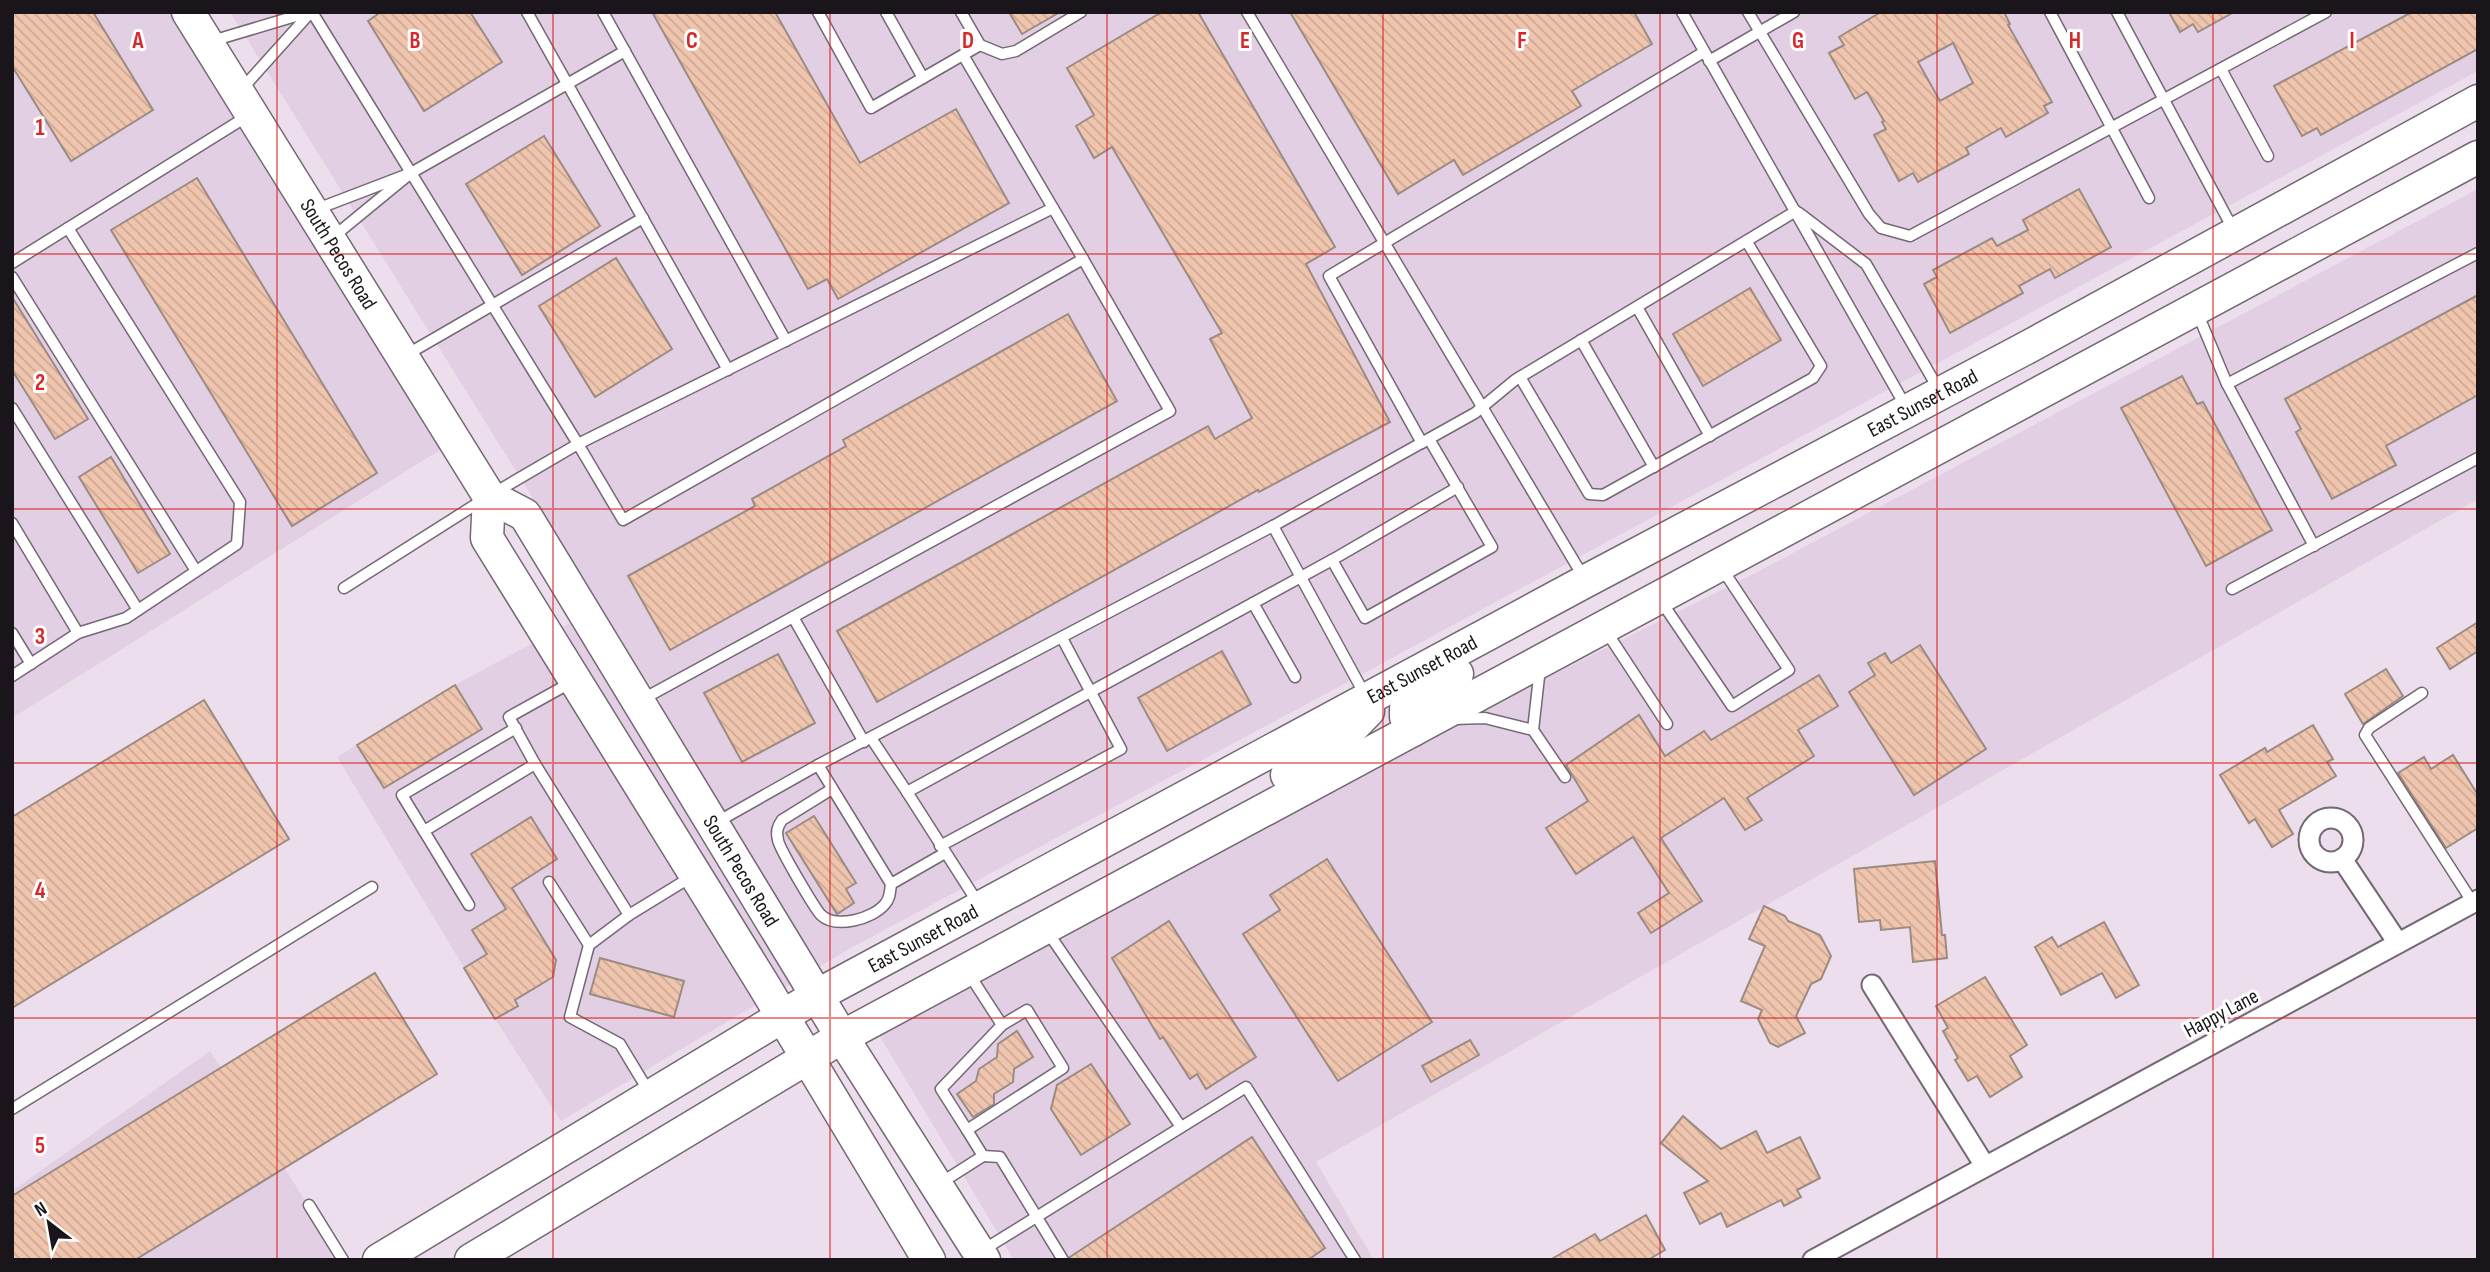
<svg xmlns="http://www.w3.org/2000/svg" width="2490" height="1272" viewBox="0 0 2490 1272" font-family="'Sofia Sans Condensed',sans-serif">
	<defs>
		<pattern id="building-back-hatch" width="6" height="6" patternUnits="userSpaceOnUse" patternTransform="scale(1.75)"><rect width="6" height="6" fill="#f0c5ae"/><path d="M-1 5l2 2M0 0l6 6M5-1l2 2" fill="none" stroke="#cda895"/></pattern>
	</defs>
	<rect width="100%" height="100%" fill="#ecdeed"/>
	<g fill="#e2cfe4">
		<path d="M12 12H188L454 441 12 718Z"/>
		<path d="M230 12H2478V71L1318 698 849 949 561 1121 495 1019 337 757 455 685 570 623 631 721 661 704Z"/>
		<path d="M2478 189V499L1316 1162 1374 1260H1014L876 1030 1461 721 1759 571Z"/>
		<path d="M210 1051 343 1260H12V1191Z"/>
	</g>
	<g fill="url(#building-back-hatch)" stroke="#9c8b82" stroke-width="2" fill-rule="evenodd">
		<path d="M12 12H93L153 110 71 161 12 66Z"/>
		<path d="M381 12H470L502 62 424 111 368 21Z"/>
		<path d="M652 12H775L860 163 956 109 1009 203 838 299 827 279 808 289Z"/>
		<path d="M1009 12H1060L1022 34Z"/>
		<path d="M1162 12H1198L1335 247 1306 264 1390 422 1259 492 1258 490 877 702 837 631 1208 426 1215 439 1252 418 1210 339 1222 333 1112 147 1094 158 1076 126 1094 115 1067 68Z"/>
		<path d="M1290 12H1634L1652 44 1572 91 1581 106 1463 175 1454 160 1398 194Z"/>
		<path d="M1881 12H2004L2010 24 2008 25 2052 102 2044 106 2048 113 2006 137 2001 128 1966 148 1969 154 1918 182 1913 173 1899 181 1874 135 1886 129 1882 122 1884 121 1867 92 1855 99 1829 53 1844 45 1839 37ZM1953 43 1973 83 1940 101 1918 62Z"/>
		<path d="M2169 12H2234L2198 32 2193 24 2180 32Z"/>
		<path d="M2412 12H2478V49L2321 135 2317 128 2302 136 2274 86Z"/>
		<path d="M544 136 600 226 522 275 466 184Z"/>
		<path d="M197 178 377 473 292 526 111 230Z"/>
		<path d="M2079 189 2111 247 2055 278 2050 269 2019 286 2023 293 1950 333 1924 284 1937 277 1933 270 1992 238 1997 246 2028 230 2023 220Z"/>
		<path d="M616 258 672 349 595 397 539 306Z"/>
		<path d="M1750 288 1781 340 1703 386 1673 334Z"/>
		<path d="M2478 295V395L2386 446 2396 465 2332 499 2296 432 2301 429 2285 399Z"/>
		<path d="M12 297 88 419 55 439 12 370Z"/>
		<path d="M1068 314 1117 401 670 650 628 576 755 506 752 499 846 446 843 440Z"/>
		<path d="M2182 376 2197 404 2203 402 2272 530 2206 566 2121 408Z"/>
		<path d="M111 457 170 554 138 573 79 477Z"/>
		<path d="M2478 622V651L2450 669 2437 648Z"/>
		<path d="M1920 645 1986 749 1914 795 1849 692 1875 675 1868 663 1885 653 1891 663Z"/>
		<path d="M1222 651 1251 704 1167 751 1138 698Z"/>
		<path d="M778 654 815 723 742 762 704 693Z"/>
		<path d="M2386 669 2403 696 2363 724 2345 694Z"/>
		<path d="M1819 675 1838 706 1798 730 1814 756 1747 798 1762 820 1745 830 1724 798 1661 838 1702 901 1651 933 1638 913 1669 893 1633 837 1576 874 1546 828 1588 801 1566 765 1639 715 1665 756 1704 731 1711 740Z"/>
		<path d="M455 685 482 729 384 788 357 745Z"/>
		<path d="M204 700 289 839 12 1008V817Z"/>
		<path d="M2313 725 2333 759 2327 762 2336 776 2279 810 2293 834 2272 847 2255 819 2249 823 2220 775 2265 748 2267 752Z"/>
		<path d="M2453 755 2478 795V828L2446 848 2398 773 2424 757 2431 769Z"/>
		<path d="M814 816 856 883 846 889 854 903 837 914 786 833Z"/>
		<path d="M531 817 557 859 512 888 556 960 553 977 515 1000 518 1006 495 1019 464 968 487 954 472 930 506 909 471 854Z"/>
		<path d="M1327 859 1432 1022 1338 1081 1243 934 1280 910 1270 895Z"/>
		<path d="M1935 861 1942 935H1945L1947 958 1913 962 1910 927 1881 930 1880 920 1859 922 1854 869Z"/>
		<path d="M1764 906 1785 916 1788 921 1820 935 1831 956 1821 979 1811 984 1796 1016 1805 1033 1778 1047 1770 1043 1758 1019 1762 1010 1741 1001 1765 946 1749 939Z"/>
		<path d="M1169 921 1256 1057 1206 1089 1197 1074 1190 1079 1163 1037 1160 1039 1112 958Z"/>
		<path d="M2104 922 2139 985 2116 998 2102 973 2061 995 2035 947 2052 937 2058 947Z"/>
		<path d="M600 958 684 981 674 1017 590 994Z"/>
		<path d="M375 973 437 1074 135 1260H12V1196Z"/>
		<path d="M1985 977 2027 1045 2010 1056 2022 1077 1990 1097 1977 1076 1968 1081 1955 1060 1958 1058 1943 1031 1948 1028 1936 1006Z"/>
		<path d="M1017 1031 1033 1057 1014 1069 1013 1082 994 1094V1104L973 1117 957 1094 976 1081 979 1069 997 1057 998 1044Z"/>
		<path d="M1470 1040 1479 1055 1431 1082 1422 1066Z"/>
		<path d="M1091 1064 1130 1124 1081 1155 1051 1109 1057 1085Z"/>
		<path d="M1683 1116 1721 1149 1756 1131 1767 1153 1800 1137 1820 1178 1797 1190 1801 1197 1784 1206 1781 1200 1727 1227 1721 1213 1700 1224 1684 1193 1708 1181 1661 1143Z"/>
		<path d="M1252 1137 1325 1248 1308 1260H1070V1257Z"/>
		<path d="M1646 1215 1665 1250 1648 1260H1550L1595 1234 1600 1241Z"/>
	</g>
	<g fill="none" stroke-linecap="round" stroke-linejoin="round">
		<defs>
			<g id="service">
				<path d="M312 12 578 444 1053 208 1083 259"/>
				<path d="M527 12 728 370"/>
				<path d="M603 12 786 341"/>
				<path d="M818 12 871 108 980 45 961 12"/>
				<path d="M886 12 923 78"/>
				<path d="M1247 12 1584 578"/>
				<path d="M1682 12 1906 407"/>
				<path d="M1748 12 1869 214 1881 228 1910 236 2326 12"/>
				<path d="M2050 12 2149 198"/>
				<path d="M2117 12 2233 229"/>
				<path d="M212 41 309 12"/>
				<path d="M980 45 1002 54 1016 51 1081 12"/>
				<path d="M963 55 1053 208"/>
				<path d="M1709 61 1794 12"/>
				<path d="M2221 69 2268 156"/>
				<path d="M241 90 311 12"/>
				<path d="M411 173 625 51"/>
				<path d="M317 209 411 173 333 237"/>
				<path d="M1799 213 1866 264 1939 390"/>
				<path d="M68 228 240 502 237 544 126 618 78 633"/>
				<path d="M12 263 246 117"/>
				<path d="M12 277 196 571"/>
				<path d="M1637 307 1710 436"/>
				<path d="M2197 312 2227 384 2314 546"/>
				<path d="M1581 340 1654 467"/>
				<path d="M406 355 643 218"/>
				<path d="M1520 377 1589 494 1603 495 1813 378 1821 366 1747 242"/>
				<path d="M2227 384 2478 253"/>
				<path d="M12 408 138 610"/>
				<path d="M1429 439 1492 547 1365 618 1332 560 1458 487"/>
				<path d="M1422 443 1329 276 1704 52"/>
				<path d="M12 523 78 633 12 676"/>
				<path d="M1273 526 1365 695"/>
				<path d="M344 588 489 496 578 444 623 520 1083 259 1170 411 793 617"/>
				<path d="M2232 589 2478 458"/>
				<path d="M1661 601 1732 706 1789 670 1721 567"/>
				<path d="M1253 603 1295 677"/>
				<path d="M1606 631 1667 724"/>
				<path d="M12 633 31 664"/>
				<path d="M572 682 509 717 535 764 629 915 589 945 570 1017 620 1044 649 1092"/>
				<path d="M2422 693 2369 728 2365 735 2473 903"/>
				<path d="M643 699 793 617 864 742"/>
				<path d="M1454 719 1485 718 1533 730 1540 668"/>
				<path d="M1533 730 1565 777"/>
				<path d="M871 738 907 792"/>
				<path d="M818 765 891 884 945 853"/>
				<path d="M832 789 782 820C777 827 776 832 778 840 779 848 815 909 821 915 836 929 873 919 885 904 890 899 890 891 891 884"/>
				<path d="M717 822 818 765 1273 526 1475 413 1515 380 1796 211"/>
				<path d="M424 831 535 764"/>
				<path d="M940 846 1121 749 1062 638"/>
				<path d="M549 882 589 945"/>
				<path d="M978 903 907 792 1332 560"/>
				<path d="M469 905 402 795 516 728"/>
				<path d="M629 915 691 877"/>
				<path d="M1047 931 1181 1127"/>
				<path d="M969 974 1002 1025 1027 1010 1063 1068 967 1130 941 1089 1002 1025"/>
				<path d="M12 1109 372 887"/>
				<path d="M983 1156 1000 1157 1063 1260"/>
				<path d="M939 1184 983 1156 967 1130"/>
				<path d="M309 1205 343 1260"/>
				<path d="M983 1250 1246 1087 1355 1260"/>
			</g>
			<g id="minor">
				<circle cx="2331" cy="840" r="22"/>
				<path d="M2342 859 2398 943"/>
				<path d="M1872 985 1985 1166"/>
				<path d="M1813 1260 2478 900"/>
			</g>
			<g id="primary">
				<path id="s1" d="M188 12 489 496 525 515 842 1037 984 1260"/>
				<path d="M489 496 487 538 763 984 929 1260"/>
				<path d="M1413 730 1406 717V709L1424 692 1457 674"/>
				<path d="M1287 775 1334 746 1368 711 1367 703"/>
				<path id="s2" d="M379 1260 818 995 1586 581 2028 347 2478 101"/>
				<path d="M471 1260 842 1037 2478 157"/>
			</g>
		</defs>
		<use href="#service" stroke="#746875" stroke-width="13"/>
		<use href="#minor" stroke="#746875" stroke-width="23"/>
		<use href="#primary" stroke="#746875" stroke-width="35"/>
		<use href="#service" stroke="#fff" stroke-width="10"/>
		<use href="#minor" stroke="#fff" stroke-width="19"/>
		<use href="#primary" stroke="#fff" stroke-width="32"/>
	</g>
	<path fill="none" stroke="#d62828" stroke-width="2" stroke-opacity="0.55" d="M277 12V1260M553 12V1260M830 12V1260M1107 12V1260M1383 12V1260M1660 12V1260M1937 12V1260M2213 12V1260M12 254H2478M12 509H2478M12 763H2478M12 1018H2478"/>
	<g text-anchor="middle" stroke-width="6" stroke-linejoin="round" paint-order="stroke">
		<g font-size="21" fill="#1a151a" stroke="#fff">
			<text dy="7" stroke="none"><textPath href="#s1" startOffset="285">South Pecos Road</textPath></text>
			<text dy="7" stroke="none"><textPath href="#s2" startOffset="1766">East Sunset Road</textPath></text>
			<text dy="7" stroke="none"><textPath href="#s2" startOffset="1199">East Sunset Road</textPath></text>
			<text dy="7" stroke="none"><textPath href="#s1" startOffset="1027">South Pecos Road</textPath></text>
			<text dy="7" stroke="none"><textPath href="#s2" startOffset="632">East Sunset Road</textPath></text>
			<text transform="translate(2221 1013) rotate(-28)" y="7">Happy Lane</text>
		</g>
	</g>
	<g font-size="23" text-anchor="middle" font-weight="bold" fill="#d62828" stroke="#fff" stroke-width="6" stroke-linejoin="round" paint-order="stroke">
		<text x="138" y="48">A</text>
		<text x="415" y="48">B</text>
		<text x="692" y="48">C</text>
		<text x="968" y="48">D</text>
		<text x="1245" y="48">E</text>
		<text x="1522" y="48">F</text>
		<text x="1798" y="48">G</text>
		<text x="2075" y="48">H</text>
		<text x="2352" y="48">I</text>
		<text x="40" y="135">1</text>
		<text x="40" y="390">2</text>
		<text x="40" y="644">3</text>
		<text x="40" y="898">4</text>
		<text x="40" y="1153">5</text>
	</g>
	<rect width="2490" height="1272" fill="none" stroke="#1a151a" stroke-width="28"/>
	<g transform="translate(49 1223) rotate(329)" stroke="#ffffff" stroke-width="5" paint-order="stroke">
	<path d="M0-5L12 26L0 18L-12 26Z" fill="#1a151a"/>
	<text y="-10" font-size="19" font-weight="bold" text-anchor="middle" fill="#1a151a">N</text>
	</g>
</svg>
